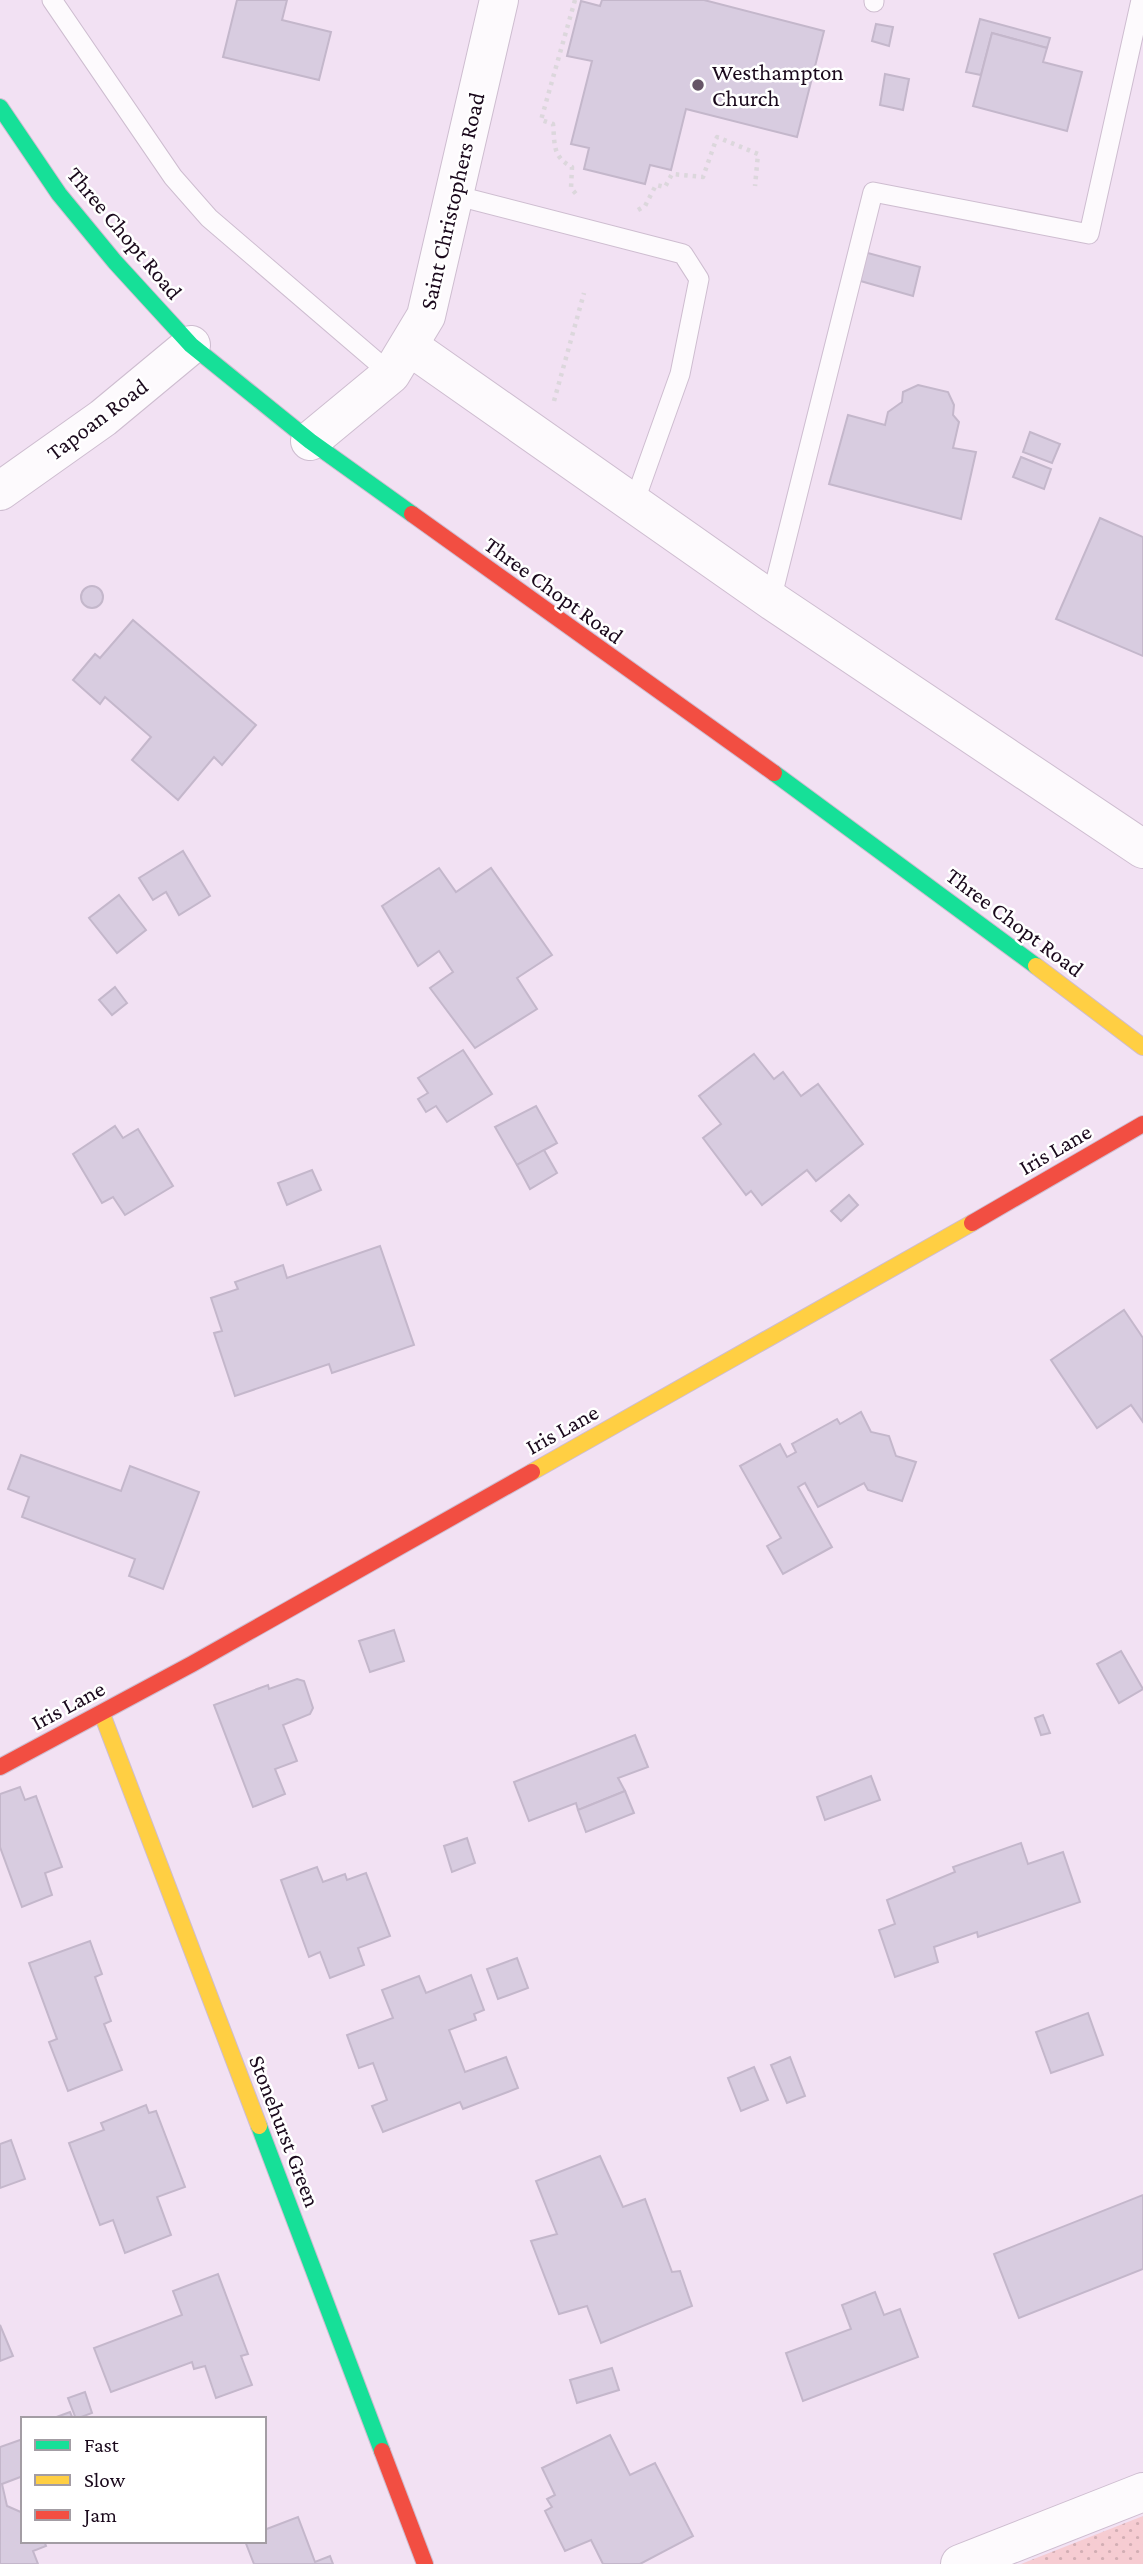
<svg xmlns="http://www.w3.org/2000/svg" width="1143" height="2564" viewBox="0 0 1143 2564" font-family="'Crimson Pro',serif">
	<defs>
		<pattern id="grass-dots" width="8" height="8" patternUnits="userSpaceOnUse" patternTransform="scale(1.75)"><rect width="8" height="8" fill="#f6ccd2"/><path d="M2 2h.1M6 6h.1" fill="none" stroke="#d2aeb4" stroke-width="1.8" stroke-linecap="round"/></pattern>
	</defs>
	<rect width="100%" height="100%" fill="#f2e1f3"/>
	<path fill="url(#grass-dots)" d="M1143 2516V2564H1021Z"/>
	<g fill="#d8cce0" stroke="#c4b7cb" stroke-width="2">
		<path d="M237 0H287L282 20 331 32 319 80 223 57Z"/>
		<path d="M602 0H704L824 31 797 137 686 109 671 170 650 165 645 184 584 169 589 148 571 144 592 61 567 56 581 1 600 6Z"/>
		<path d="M980 19 1050 38 1047 48 992 33 981 75 966 72Z"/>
		<path d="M876 24 893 27 889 46 872 41Z"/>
		<path d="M992 33 1047 48 1043 62 1082 72 1067 131 973 106Z"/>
		<path d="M885 74 909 79 903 110 880 105Z"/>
		<path d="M864 252 920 267 913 296 857 280Z"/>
		<path d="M918 385 948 392 954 405 953 415 959 422 953 448 976 452 961 519 829 484 848 415 885 425 888 412 902 402 903 392Z"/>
		<path d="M1030 432 1060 444 1052 463 1023 452Z"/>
		<path d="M1021 457 1051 469 1044 489 1013 477Z"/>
		<path d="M1100 518 1143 537V656L1056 619Z"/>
		<circle cx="92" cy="597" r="11"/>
		<path d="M133 620 256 725 222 765 214 757 178 800 132 760 151 737 105 697 100 704 73 680 95 654 100 658Z"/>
		<path d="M183 851 210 896 179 915 166 892 153 900 139 878Z"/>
		<path d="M439 868 456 892 491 868 552 955 517 978 537 1009 475 1048 430 988 453 972 439 951 418 966 382 906Z"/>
		<path d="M119 895 146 930 117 953 89 918Z"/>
		<path d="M115 987 127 1003 112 1015 99 1000Z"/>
		<path d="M463 1050 492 1094 447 1122 436 1106 426 1112 418 1099 428 1093 418 1078Z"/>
		<path d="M754 1054 774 1079 783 1072 801 1096 818 1084 863 1144 816 1181 807 1170 762 1205 751 1191 746 1195 703 1138 721 1124 699 1096Z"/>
		<path d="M536 1106 557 1143 517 1165 495 1127Z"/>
		<path d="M115 1126 123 1138 138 1129 173 1186 125 1215 113 1197 102 1203 73 1154Z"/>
		<path d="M544 1150 557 1173 530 1189 517 1165Z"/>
		<path d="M312 1170 321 1190 287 1205 278 1183Z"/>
		<path d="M849 1195 858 1205 841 1221 831 1211Z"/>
		<path d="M380 1246 414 1345 332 1373 329 1364 235 1396 214 1333 222 1331 211 1298 238 1289 235 1282 283 1265 287 1278Z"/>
		<path d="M1124 1310 1143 1338V1422L1131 1405 1097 1428 1051 1360Z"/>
		<path d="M861 1412 871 1432 889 1436 896 1456 916 1462 902 1501 868 1490 864 1483 818 1507 805 1483 798 1487 832 1547 783 1574 767 1546 781 1538 740 1466 780 1444 787 1457 796 1452 792 1444 837 1419 840 1424Z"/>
		<path d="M21 1455 121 1491 130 1466 199 1492 163 1589 129 1576 135 1559 22 1517 29 1497 8 1489Z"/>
		<path d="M394 1630 404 1661 370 1672 359 1641Z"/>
		<path d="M1121 1651 1143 1689 1119 1703 1097 1664Z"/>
		<path d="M297 1679 304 1681 313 1708 310 1714 283 1725 297 1761 275 1769 285 1794 253 1807 214 1705 268 1685 269 1689Z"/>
		<path d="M1043 1715 1050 1733 1041 1735 1035 1718Z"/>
		<path d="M635 1735 648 1767 618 1778 625 1791 578 1810 576 1803 529 1821 514 1782Z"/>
		<path d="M871 1776 880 1800 825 1820 817 1797Z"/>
		<path d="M20 1787 25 1800 36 1796 62 1867 45 1873 52 1895 22 1907 0 1847V1794Z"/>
		<path d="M625 1791 634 1813 586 1832 578 1810Z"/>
		<path d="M467 1838 475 1863 452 1872 444 1846Z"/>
		<path d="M1021 1843 1028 1864 1063 1852 1080 1902 978 1937 977 1932 934 1947 938 1962 895 1977 879 1930 895 1924 887 1900 955 1872 953 1867Z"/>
		<path d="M317 1867 323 1882 345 1874 347 1880 366 1873 390 1936 358 1948 364 1965 330 1978 320 1952 309 1957 281 1880Z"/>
		<path d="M90 1941 102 1974 95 1977 111 2021 104 2024 122 2070 68 2091 49 2042 57 2039 29 1963Z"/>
		<path d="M517 1958 528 1988 498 1999 487 1969Z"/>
		<path d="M471 1975 484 2010 474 2014 476 2020 449 2030 465 2072 506 2057 518 2088 463 2109 460 2102 383 2132 372 2106 387 2100 373 2063 359 2068 347 2035 393 2018 382 1990 419 1976 426 1993Z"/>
		<path d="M1088 2013 1103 2055 1051 2073 1036 2032Z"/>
		<path d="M790 2057 805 2096 787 2103 771 2065Z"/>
		<path d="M754 2067 768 2100 741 2111 728 2078Z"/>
		<path d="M146 2105 149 2113 156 2111 185 2187 157 2197 171 2235 125 2253 113 2220 100 2225 69 2143 104 2130 101 2123Z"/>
		<path d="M11 2140 25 2179 0 2188V2144Z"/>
		<path d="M600 2156 623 2207 645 2199 672 2272 680 2271 692 2306 601 2343 587 2306 559 2314 531 2241 557 2234 536 2181Z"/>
		<path d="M1143 2195V2269L1019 2318 994 2254Z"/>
		<path d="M218 2274 248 2354 241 2356 252 2385 216 2398 205 2366 194 2369 192 2362 111 2392 94 2348 182 2315 173 2291Z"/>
		<path d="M875 2292 884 2315 900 2309 918 2357 803 2401 786 2353 851 2329 842 2305Z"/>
		<path d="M0 2325 13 2356 0 2361Z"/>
		<path d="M612 2368 619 2390 577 2403 570 2380Z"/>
		<path d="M85 2392 92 2413 76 2419 68 2398Z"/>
		<path d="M70 2412 73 2419H51Z"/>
		<path d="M610 2435 630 2475 655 2463 693 2536 640 2564H603L591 2540 565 2551 545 2511 552 2507 547 2499 555 2495 542 2468Z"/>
		<path d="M23 2439V2476L2 2484 7 2506 23 2513V2541H44L46 2546 33 2551 38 2564H0V2447Z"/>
		<path d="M298 2517 315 2562 330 2556 333 2564H254L245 2541H264V2530Z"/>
	</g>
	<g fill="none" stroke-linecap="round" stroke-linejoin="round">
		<defs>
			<g id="lane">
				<path d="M52 0 173 177 209 218 391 374"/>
				<path d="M874 2V0"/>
				<path d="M454 195 683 254 699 279 680 374 634 503"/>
				<path d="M771 600 873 192 1089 234 1141 0"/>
			</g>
			<g id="street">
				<path d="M409 346 771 600 1143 849"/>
				<path d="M310 441 391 374 426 316 499 0"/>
				<path d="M0 491 103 418 191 345"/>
				<path d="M960 2564 1143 2492"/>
			</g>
			<g id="fast">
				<path d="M0 107 59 194 115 262 191 345 310 441 412 514"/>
				<path d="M774 773 1036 966"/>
				<path d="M259 2126 382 2451"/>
			</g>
			<g id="slow">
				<path d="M1036 966 1143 1047"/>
				<path d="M532 1472 972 1223"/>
				<path d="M102 1714 259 2126"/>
			</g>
			<g id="jam">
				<path d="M412 514 774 773"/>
				<path d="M972 1223 1143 1124"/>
				<path d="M0 1767 192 1664 532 1472"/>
				<path d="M382 2451 425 2564"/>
			</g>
		</defs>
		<use href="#lane" stroke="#cebdd0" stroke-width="21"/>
		<use href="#street" stroke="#cebdd0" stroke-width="40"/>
		<use href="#fast" stroke="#cebdd0" stroke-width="18"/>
		<use href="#slow" stroke="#cebdd0" stroke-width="18"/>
		<use href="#jam" stroke="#cebdd0" stroke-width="18"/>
		<g stroke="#dcd7dc" stroke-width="4.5" stroke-dasharray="3.5 5" stroke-linecap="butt">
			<path d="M575 0 541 120 553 124C555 144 552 157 572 167L571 188 576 194"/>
			<path d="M638 210 645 206 656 185 665 187 672 174 703 177 717 137 758 154 755 186"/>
			<path d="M554 401 584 293"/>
		</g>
		<use href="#lane" stroke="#fdfafd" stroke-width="19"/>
		<use href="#street" stroke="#fdfafd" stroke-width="38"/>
		<use href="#fast" stroke="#16e098" stroke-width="16"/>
		<use href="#slow" stroke="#ffcf43" stroke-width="16"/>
		<use href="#jam" stroke="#f24e42" stroke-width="16"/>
	</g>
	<circle fill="#665567" stroke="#fff" stroke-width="2.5" cx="698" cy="85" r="7"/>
	<g text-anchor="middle" stroke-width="5" stroke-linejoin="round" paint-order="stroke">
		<g font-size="23" fill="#1a091c" stroke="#fff" text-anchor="start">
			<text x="712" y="80">Westhampton<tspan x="712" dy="26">Church</tspan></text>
		</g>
		<g font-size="23" fill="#1a091c" stroke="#fff">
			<text transform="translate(452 201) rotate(-77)" y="8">Saint Christophers Road</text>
			<text transform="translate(125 233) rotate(50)" y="8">Three Chopt Road</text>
			<text transform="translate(97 419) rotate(-37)" y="8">Tapoan Road</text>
			<text transform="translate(554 590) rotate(36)" y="8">Three Chopt Road</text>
			<text transform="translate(1015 922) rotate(37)" y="8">Three Chopt Road</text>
			<text transform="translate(1055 1149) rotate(-30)" y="8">Iris Lane</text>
			<text transform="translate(562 1429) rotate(-29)" y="8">Iris Lane</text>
			<text transform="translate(68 1705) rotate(-28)" y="8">Iris Lane</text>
			<text transform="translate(285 2131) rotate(69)" y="8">Stonehurst Green</text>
		</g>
	</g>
	<rect x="21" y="2417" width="245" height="126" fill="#ffffff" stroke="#a39da4" stroke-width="2"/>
	<rect x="35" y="2440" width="35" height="10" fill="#16e098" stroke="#a39da4" stroke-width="2"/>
	<text x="84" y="2452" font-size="21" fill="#1a091c">Fast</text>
	<rect x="35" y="2475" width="35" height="10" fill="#ffcf43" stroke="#a39da4" stroke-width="2"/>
	<text x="84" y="2487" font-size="21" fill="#1a091c">Slow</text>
	<rect x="35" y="2510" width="35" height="10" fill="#f24e42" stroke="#a39da4" stroke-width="2"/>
	<text x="84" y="2522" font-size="21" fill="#1a091c">Jam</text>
</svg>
